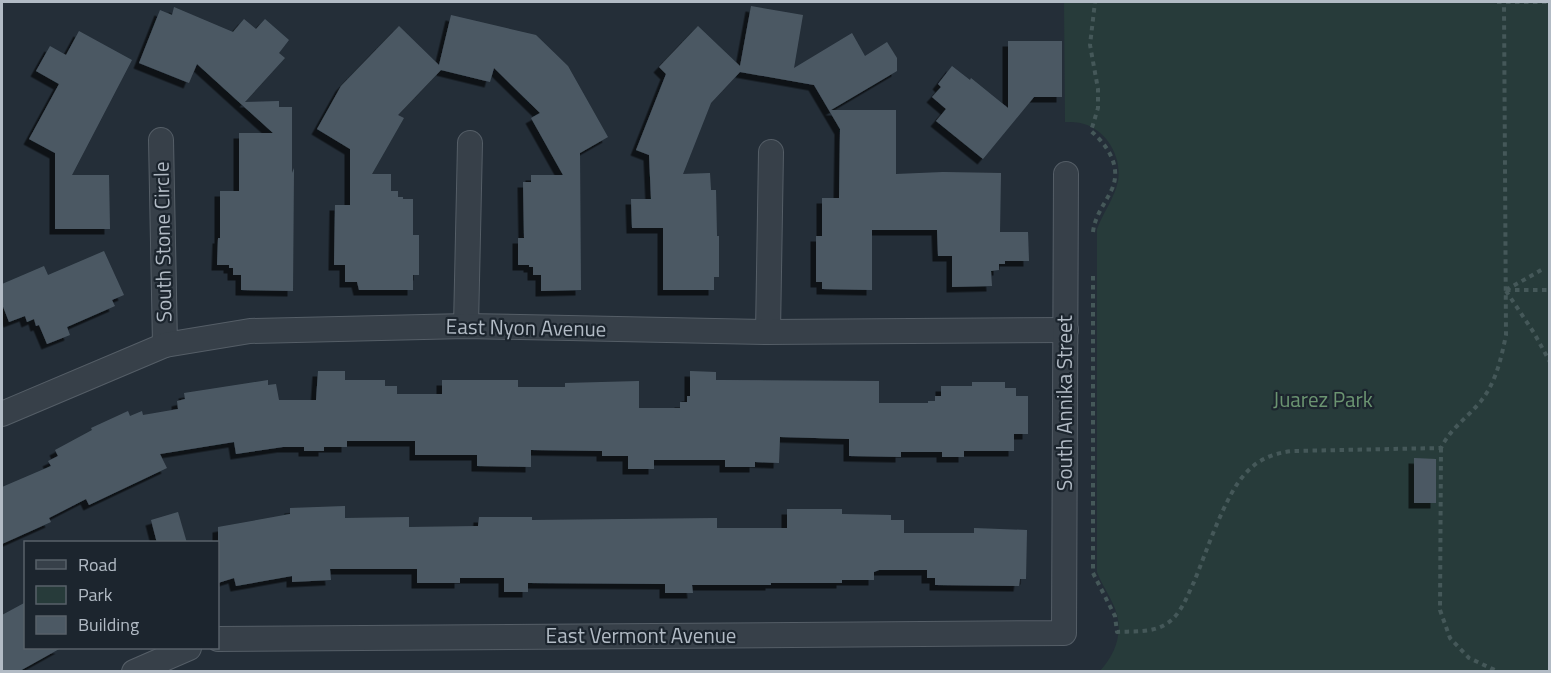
<svg xmlns="http://www.w3.org/2000/svg" width="1551" height="673" viewBox="0 0 1551 673" font-family="'Titillium Web',sans-serif">
	<defs>
		<filter id="shadow"><feDropShadow dx="-5.5" dy="5.5" stdDeviation="0" flood-color="#0009"/></filter>
	</defs>
	<rect width="100%" height="100%" fill="#242e38"/>
	<path fill="#273b3a" d="M1064 2H1549V671H1100C1118 651 1125 627 1112 602 1107 591 1101 583 1097 572V229C1103 213 1115 197 1118 181 1122 157 1107 131 1084 124 1078 122 1071 122 1065 122Z"/>
	<g fill="#4c5964" filter="url(#shadow)">
		<path d="M751 6 803 15 794 68 852 33 865 56 887 42 897 58V71L831 110H896V174L943 172 1001 173 1000 232H1028L1029 261H1005V264H999V270L991 271 992 286 952 287V256H938L937 230H872V290L822 289V282H816V236H822V198H839L840 129 814 85 740 72 711 103 683 174 710 173 711 190H716L717 236H719V277H714V290H663V228H632L631 199H651L649 155 636 150 666 74 659 67 698 26 740 66Z"/>
		<path d="M174 7 233 32 244 19 256 29 265 19 289 40 279 53 285 58 245 102 279 101V107H292V173L294 168 293 291 241 290V275H233V268H229V265H217L218 238H220V191H239V133H273L197 64 189 83 139 63 160 10 172 15Z"/>
		<path d="M451 15 536 35 568 66 608 137 580 153 581 290 541 291V275H533V267H529V265H518V238H524L523 182H531V175H563L531 118 540 113 494 68 490 82 441 70 398 115 404 118 372 174H391V191H398V197H403V199H413V235H419V275H413V290H359L357 282H345V265H334L335 205H350V149L317 129 341 86 399 26 439 65Z"/>
		<path d="M79 31 132 60 72 175H109L110 229H55V153L29 139 59 84 36 71 50 46 66 55Z"/>
		<path d="M1008 41H1062V97H1034L983 159 936 121 946 109 932 97 941 87 938 84 952 66 970 80 971 78 1008 108Z"/>
		<path d="M104 251 124 295 112 300 115 306 67 327 70 335 47 344 39 325 36 326 34 319 27 322 25 316 9 322 2 304V284L44 266 48 275Z"/>
		<path d="M318 371H345V380H385V386H397V394H442V380H518V387H565V383L639 381V408H680V402H687V396H690V371L716 372V380L879 381V403H928V401H935V396H941V386H972V382H1005V388H1016V396H1028V434H1014V451H964V457H942V452H901V457L849 456V439L780 437 779 463 755 462V467H725V460H654V469H628V456H602V451L531 450V467L477 466V455H415V441H347V447H324V451H304V447H283L236 454 234 442 160 454 167 468 89 505 86 499 49 518 51 522 2 544V487L51 466 48 461 58 456 55 450 92 430 91 428 128 411 130 416 142 411 143 415 178 409 177 401 185 399 184 393 268 380V385L276 384 279 400H316Z"/>
		<path d="M1414 458 1436 459V503H1414Z"/>
		<path d="M345 506V518L409 517V527L478 526 479 517H532V520L717 518V528H787V509H842V514L891 515V520H904V533H974V528L1027 530 1026 579H1020L1019 586 935 585V578H927V570H879L874 572V580H842V583H771V585H692L693 593H665V584L528 583V592H504V578H460V583H417V569H330L331 580 292 582V576L236 586 234 578 218 583V527L290 514V508Z"/>
		<path d="M178 512 187 543H157L151 520Z"/>
		<path d="M26 602V648H61L18 672H2V615Z"/>
	</g>
	<g fill="none" stroke-linecap="round" stroke-linejoin="round">
		<defs>
			<g id="street">
				<path d="M161 140 165 345"/>
				<path d="M466 326 470 143"/>
				<path d="M768 332 771 152"/>
				<path d="M2 414 165 345 250 331 466 326 768 332 1066 330"/>
				<path d="M218 639 1064 633 1066 174"/>
				<path d="M134 672 189 648"/>
			</g>
		</defs>
		<use href="#street" stroke="#555e67" stroke-width="26"/>
		<g stroke="#455859" stroke-width="4" stroke-dasharray="4.5 4.5" stroke-linecap="butt">
			<path d="M1497 2H1550"/>
			<path d="M1093 232C1095 215 1105 204 1112 189 1122 166 1107 145 1091 131L1098 108V89L1090 45 1095 2"/>
			<path d="M1093 276V573L1115 616 1117 632C1134 631 1152 633 1166 624 1181 615 1187 596 1194 582 1206 553 1225 495 1245 474 1258 459 1274 453 1293 451L1441 448C1450 429 1467 418 1481 401 1496 382 1501 359 1506 335L1504 2"/>
			<path d="M1506 290H1550"/>
			<path d="M1506 290 1543 269"/>
			<path d="M1506 291 1534 333 1550 362"/>
			<path d="M1441 448 1440 610 1450 638 1469 658 1499 672"/>
		</g>
		<use href="#street" stroke="#374049" stroke-width="24"/>
	</g>
	<g text-anchor="middle" stroke-width="4.5" stroke-linejoin="round" paint-order="stroke">
		<g font-size="21" fill="#b2bbc5" stroke="#1c252e">
			<text transform="translate(163 242) rotate(-91)" y="7">South Stone Circle</text>
			<text transform="translate(526 328) rotate(1)" y="7">East Nyon Avenue</text>
			<text transform="translate(1065 403) rotate(-90)" y="7">South Annika Street</text>
			<text x="641" y="643">East Vermont Avenue</text>
		</g>
		<g font-size="21" fill="#6b9471" stroke="#1c252e">
			<text x="1323" y="407">Juarez Park</text>
		</g>
	</g>
	<rect width="1551" height="673" fill="none" stroke="#b2bbc5" stroke-width="6"/>
	<rect x="24" y="541" width="195" height="108" fill="#1c252e" stroke="#58616a" stroke-width="1.5"/>
	<rect x="36" y="560" width="30" height="9" fill="#374049" stroke="#58616a" stroke-width="1.5"/>
	<text x="78" y="571" font-size="18" fill="#b2bbc5">Road</text>
	<rect x="36" y="586" width="30" height="18" fill="#273b3a" stroke="#58616a" stroke-width="1.5"/>
	<text x="78" y="601" font-size="18" fill="#b2bbc5">Park</text>
	<rect x="36" y="616" width="30" height="18" fill="#4c5964" stroke="#58616a" stroke-width="1.5"/>
	<text x="78" y="631" font-size="18" fill="#b2bbc5">Building</text>
</svg>
